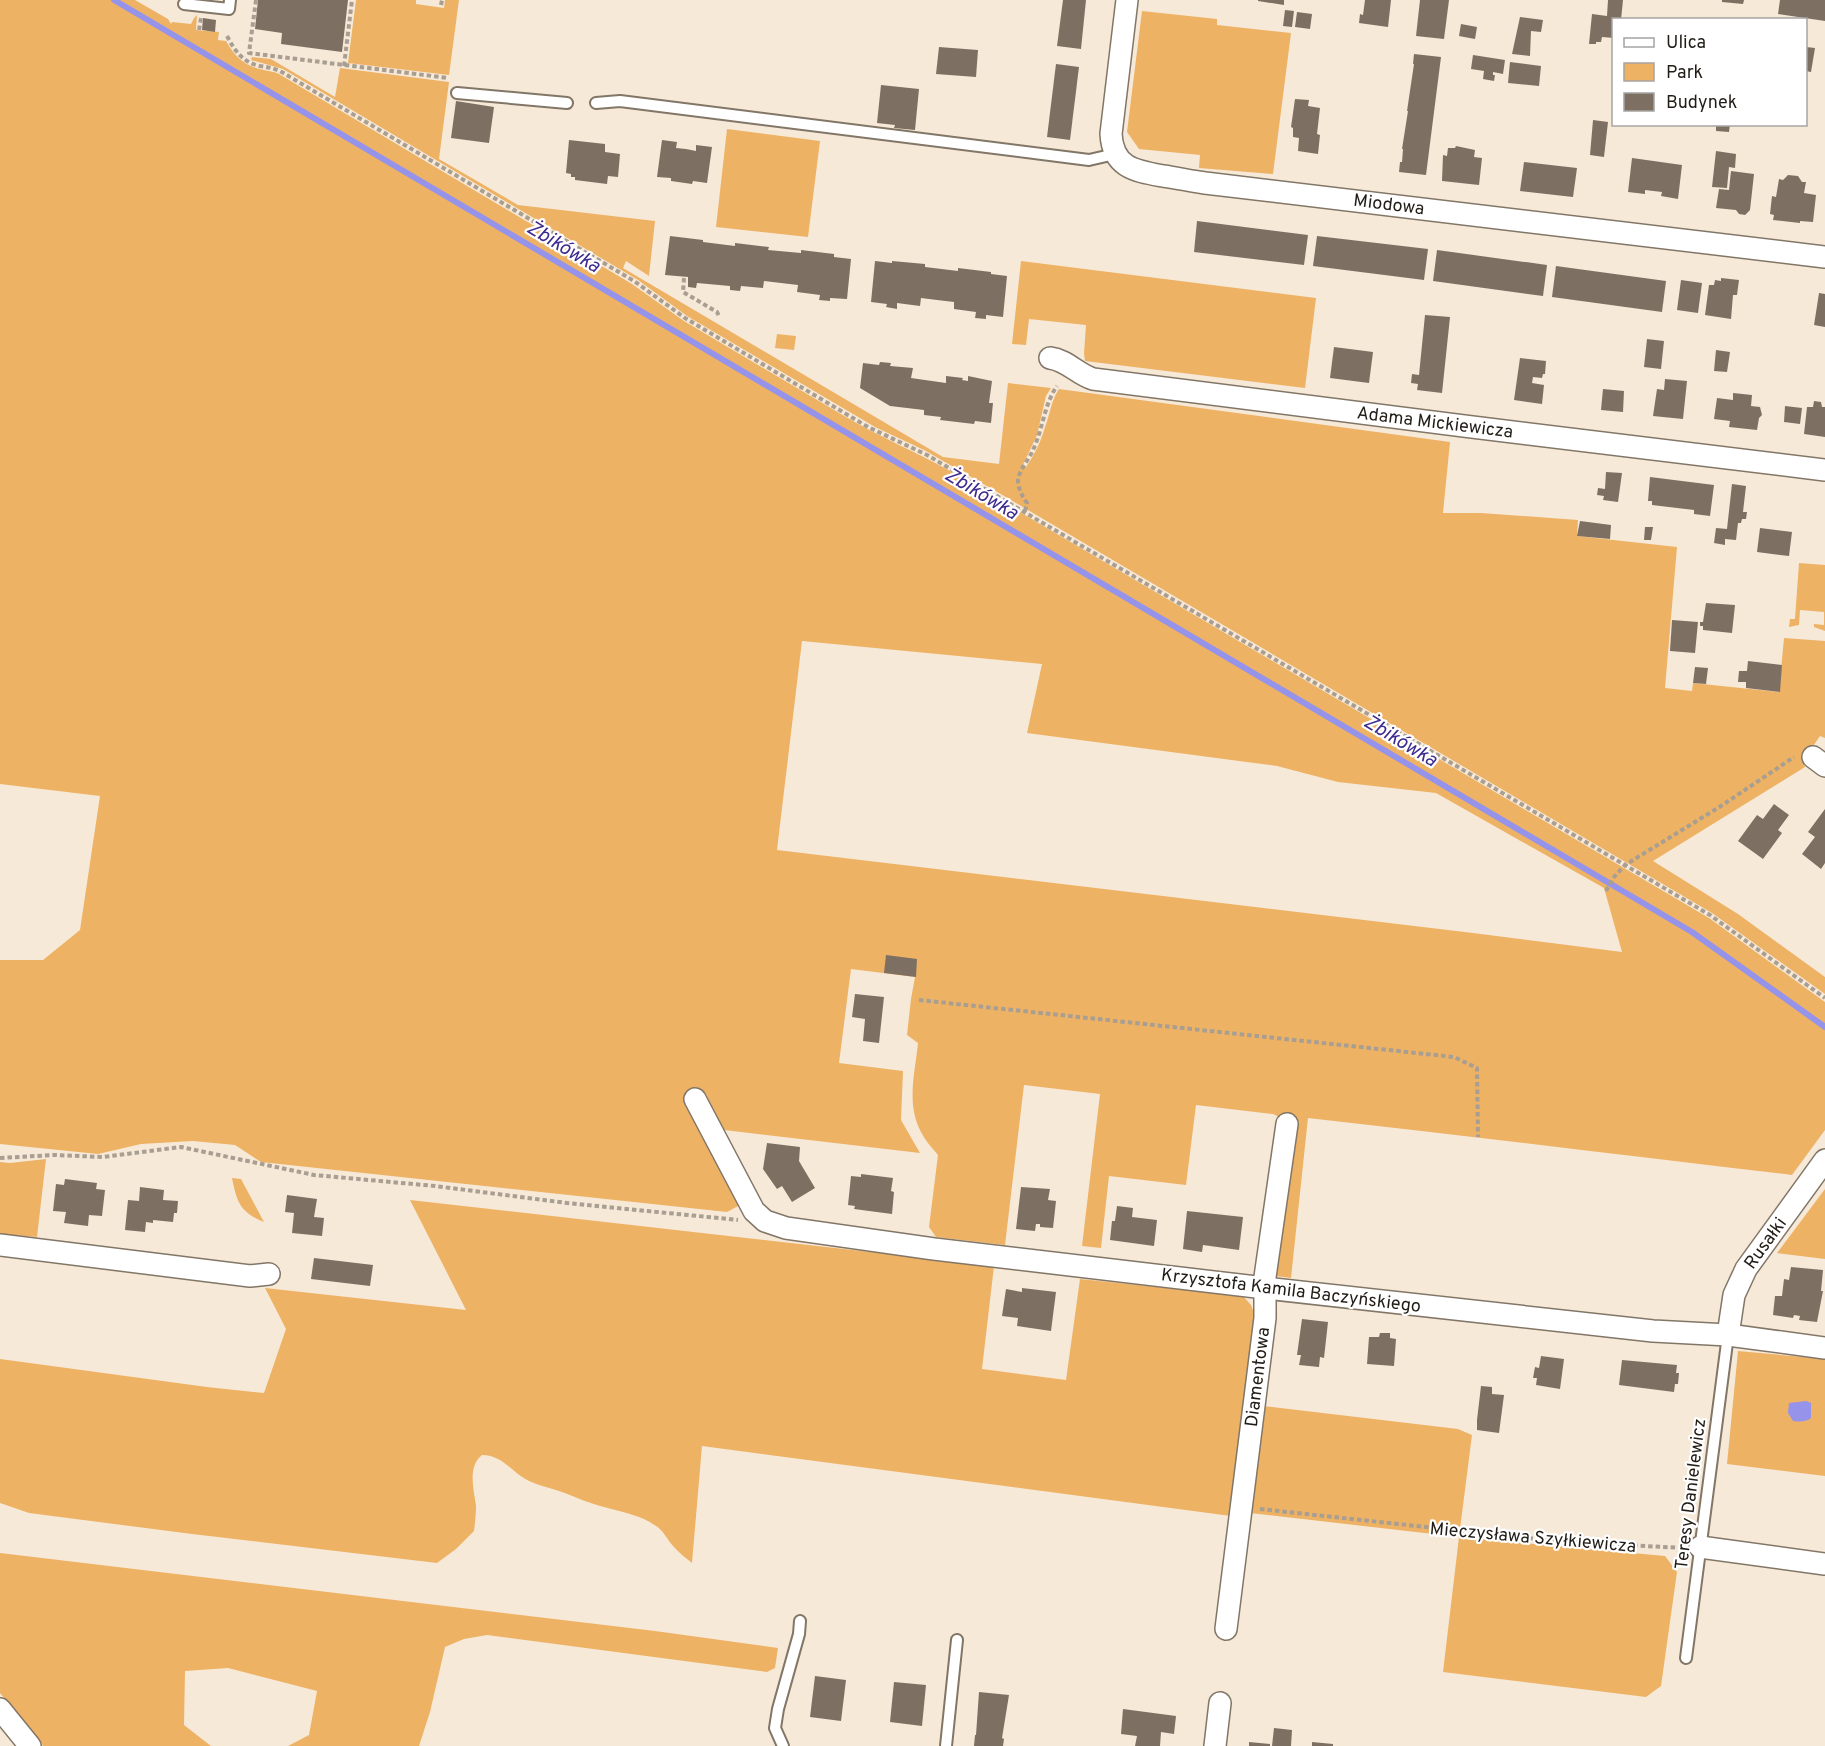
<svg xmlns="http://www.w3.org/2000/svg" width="1825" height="1746" viewBox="0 0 1825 1746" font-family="Overpass,sans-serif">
	<rect width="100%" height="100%" fill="#f7e9d8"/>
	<g fill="#eeb265" fill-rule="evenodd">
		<path d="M0 0H135L168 19 171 24 172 22 191 24 194 18 197 15 196 30 219 32 218 40 226 41C235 56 243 65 260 69 267 71 273 71 279 74L632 284 684 321 846 417C880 437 916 452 950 471L1709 918 1825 1002V1130L1792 1175C1630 1156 1470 1136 1308 1118L1291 1278 1275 1276 1281 1118 1273 1114 1196 1105 1186 1185 1109 1176 1101 1248 1082 1246 1100 1094 1024 1085 1005 1245 936 1237 929 1227 938 1155C932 1148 925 1140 921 1132 906 1104 915 1073 918 1043L907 1035 911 999 915 977 851 969 839 1063 903 1071 901 1120 920 1153 724 1130 705 1093 690 1100 742 1204 727 1212 261 1162 235 1145 193 1141 141 1144 98 1154 0 1144V960H43L80 930 100 796 0 784ZM802 641 1042 664 1027 733 1277 766 1338 782 1436 793 1604 888 1622 952 1473 933 777 850Z"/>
		<path d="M356 0H416V4L444 8 445 0H459L449 75 348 63Z"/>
		<path d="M1142 11 1217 19V25L1291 33 1273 174 1199 168 1200 155 1139 149 1127 132Z"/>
		<path d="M252 57 271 59 335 97 340 68 449 82 439 159 518 205 655 221 649 276 626 261 623 268 943 457 999 464 1008 383 1051 388 1046 396 1037 435 1022 467H1026C1035 454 1041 441 1045 427 1050 414 1051 401 1059 389L1450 442 1443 513H1481L1578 520 1577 536 1677 547 1665 688 1692 691 1693 683 1779 692 1784 638 1825 641V738L1820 736 1803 761 1805 767 1653 861 1738 914 1825 977V994L1712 913 999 493 924 450 875 427 687 316 638 280 283 69 251 60Z"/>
		<path d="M727 129 820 141 808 237 716 227Z"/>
		<path d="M1021 261 1316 298 1305 388 1085 361 1084 353 1086 325 1029 319 1026 345 1012 344Z"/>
		<path d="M777 334 796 336 794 350 775 348Z"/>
		<path d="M1799 563 1825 565V631L1814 627V624L1824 625V612L1800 610 1799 625 1789 627 1790 619H1795Z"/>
		<path d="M46 1159 37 1237 0 1234V1162L10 1163Z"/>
		<path d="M232 1178 241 1179 264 1222C240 1212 237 1203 232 1178Z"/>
		<path d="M1825 1189V1259L1777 1253Z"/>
		<path d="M410 1200 994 1266 982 1369 1066 1380 1080 1279 1243 1296 1251 1305 1256 1318 1231 1516 702 1446 692 1563C686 1558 679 1553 674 1547 668 1541 664 1531 656 1526 641 1515 621 1512 604 1507 587 1503 572 1495 556 1490 547 1487 538 1485 529 1481 512 1473 503 1455 482 1455 467 1467 474 1490 476 1506 476 1515 475 1523 474 1531L456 1549 437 1563 192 1534 29 1513 0 1503V1359L207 1387 264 1393 286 1329 265 1288 466 1310Z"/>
		<path d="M1738 1351 1825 1359V1476L1727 1464Z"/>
		<path d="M1263 1406 1458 1429 1472 1435 1459 1537 1665 1556 1677 1572 1661 1686 1646 1697 1443 1672 1459 1537 1250 1513Z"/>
		<path d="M0 1553 655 1631 778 1648 775 1668 767 1672 487 1635 464 1639 445 1647 430 1712 419 1746H288L309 1735 317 1691 228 1668 185 1671 184 1725 211 1746H43L0 1693Z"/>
	</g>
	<path fill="#9693ea" d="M1806 1401 1811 1403V1418C1806 1422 1800 1422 1793 1421L1788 1413 1789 1403Z"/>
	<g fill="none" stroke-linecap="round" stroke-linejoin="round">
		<path stroke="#9693ea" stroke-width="6" d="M114 0 1692 932 1825 1027"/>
	</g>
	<g fill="#7d7062">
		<path d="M258 0H348L342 52 281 44 282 33 255 29Z"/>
		<path d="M1063 0H1086L1081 49 1057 46Z"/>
		<path d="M1258 0H1284V5L1258 1Z"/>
		<path d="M1365 0H1391L1388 27 1359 23 1360 14 1363 15Z"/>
		<path d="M1420 0H1449L1444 39 1416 36Z"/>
		<path d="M1608 0H1623L1621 20H1614V38L1602 37 1601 42H1596V44H1589L1592 14 1607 16Z"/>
		<path d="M1722 0H1744L1743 4 1722 2Z"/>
		<path d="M1780 0H1825V21L1778 14Z"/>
		<path d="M1285 10 1294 11 1292 27 1283 26Z"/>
		<path d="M1297 12 1312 14 1310 29 1295 27Z"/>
		<path d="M1520 17 1543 20 1541 32 1531 31 1530 56 1512 54Z"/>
		<path d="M203 18 216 20 215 32 202 30Z"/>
		<path d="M1461 24 1477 27 1475 39 1459 36Z"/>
		<path d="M939 47 978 50 976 77 936 74Z"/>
		<path d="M1806 47 1815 48 1811 72 1806 71Z"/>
		<path d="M1414 54 1441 57 1426 175 1399 172 1400 162H1402L1403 149H1402L1408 111H1407L1414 64H1413Z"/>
		<path d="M1473 55 1505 60 1503 74 1493 72V75H1495L1494 81 1483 79 1484 71 1471 69Z"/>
		<path d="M1510 62 1541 66 1539 86 1508 83Z"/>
		<path d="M1056 64 1079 67 1070 140 1047 137Z"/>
		<path d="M881 85 919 89 915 130 894 128 895 125 877 123Z"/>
		<path d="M1295 99 1309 100 1308 106 1320 108 1317 134 1320 135 1318 154 1298 151 1299 138 1293 137V128L1291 127Z"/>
		<path d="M456 101 494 107 489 143 451 138Z"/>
		<path d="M1593 120 1608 122 1604 157 1590 155Z"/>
		<path d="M1716 124H1730L1729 132 1716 131Z"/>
		<path d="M569 140 605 144V152L620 154 618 177 608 176 607 184 575 180V177H571V174L566 173Z"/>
		<path d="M662 140 677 142 676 148 686 149 696 151V145L712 147 707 183 693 181 692 184 671 181V178L657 177Z"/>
		<path d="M1456 146 1475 150 1474 157 1482 158 1479 185 1442 181 1443 155 1447 156 1448 148H1455Z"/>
		<path d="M1716 151 1736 154 1735 168 1729 167 1727 188 1712 187Z"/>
		<path d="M1632 158 1682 165 1678 199 1661 196 1662 192 1645 190V194L1628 192Z"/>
		<path d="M1524 162 1577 168 1573 197 1520 191Z"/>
		<path d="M1731 171 1754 174 1750 210 1745 215 1739 214 1736 210 1716 208 1719 189 1729 190Z"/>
		<path d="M1788 175 1798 176 1802 182H1806L1804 193 1816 195 1813 222 1800 221V223L1773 220 1774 215 1770 214 1772 196 1776 197 1779 179 1783 180Z"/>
		<path d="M1197 221 1308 235 1304 265 1194 252Z"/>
		<path d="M670 236 703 240V242L735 246V243L769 247 768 250 801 253V250L834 254V257L851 259 847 299 830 298V301L819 300 820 295 797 292 798 285 764 281 763 288 741 286 740 291 730 290V286L697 283 696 288 688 287V277L665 275Z"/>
		<path d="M1317 236 1428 249 1424 280 1313 266Z"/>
		<path d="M1437 250 1547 265 1543 296 1433 281Z"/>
		<path d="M875 261 892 263V261L925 264V267L958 271V268L991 272V274L1007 276 1003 317 986 315V319L975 318 976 312 954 309V302L937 300 921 298 920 306 897 303V309L886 307 887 304 871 302Z"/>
		<path d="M1556 266 1666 281 1662 312 1552 297Z"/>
		<path d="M1721 278 1739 280 1737 295H1733L1731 319 1705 315 1709 285H1714L1715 280 1721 281Z"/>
		<path d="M1681 280 1702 283 1698 313 1677 310Z"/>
		<path d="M1819 293 1825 294V327L1814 325Z"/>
		<path d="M1425 315 1450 317 1442 393 1417 390 1418 384 1411 383 1412 374 1419 375Z"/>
		<path d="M1647 339 1664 341 1661 369 1644 367Z"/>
		<path d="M1334 347 1373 352 1369 383 1330 378Z"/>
		<path d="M1716 350 1730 352 1727 372 1714 371Z"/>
		<path d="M1520 358 1546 361 1545 374H1543L1542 378 1533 377 1532 383 1544 385 1542 404 1514 400Z"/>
		<path d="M880 362 891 363 890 366 913 368 911 378 946 383V376L963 378 962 380 968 381V376L992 381 989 403H993L991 423 975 421 974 424 940 420 941 417 924 415V410L890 406 860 388 863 363 879 365Z"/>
		<path d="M1665 379 1687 381 1683 419 1653 416 1657 389 1664 390Z"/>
		<path d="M1603 389 1624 391 1623 412 1601 410Z"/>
		<path d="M1733 393 1752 395 1751 406 1760 407 1762 415 1759 418 1757 430 1729 427 1730 421 1714 419 1717 398 1733 400Z"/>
		<path d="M1814 401 1821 402 1822 407H1825V437L1804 434 1807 407H1813Z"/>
		<path d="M1785 406 1802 408 1800 424 1784 422Z"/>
		<path d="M1606 472 1622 473 1618 502 1603 500 1604 496 1597 495 1598 488 1605 489Z"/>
		<path d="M1650 477 1714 485 1710 516 1694 514V510L1652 505V501H1648Z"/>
		<path d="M1732 484 1746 486 1743 512H1747L1746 519H1742L1741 523H1738L1736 540 1725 539V545L1714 543 1716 528 1727 529Z"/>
		<path d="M1580 521 1611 525 1610 539 1577 536Z"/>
		<path d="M1645 527H1653L1651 540H1644Z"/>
		<path d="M1760 528 1792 532 1789 556 1757 552Z"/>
		<path d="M1706 603 1735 605 1732 633 1703 630V626H1700V622H1703Z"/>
		<path d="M1672 620 1698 622 1695 653 1670 651Z"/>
		<path d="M1748 661 1782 665 1780 692 1746 688V682H1738L1739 671H1747Z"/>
		<path d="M1695 667 1708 668 1706 684 1693 683Z"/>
		<path d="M1774 804 1789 815 1778 830 1782 833 1763 859 1738 841 1757 815 1763 819Z"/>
		<path d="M1825 809V863L1821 869 1802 854 1815 837 1808 832Z"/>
		<path d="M886 955 917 959 916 977 884 973Z"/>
		<path d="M855 994 884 997 879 1043 863 1041 865 1019 852 1017Z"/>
		<path d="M767 1143 800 1147 799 1161 815 1188 792 1202 782 1186 777 1189 763 1169Z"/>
		<path d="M861 1174 893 1178 891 1191 894 1192 892 1214 854 1209 855 1206 848 1205 851 1176 861 1177Z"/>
		<path d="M65 1179 97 1183 96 1189 105 1190 102 1216 89 1215 88 1226 64 1223 66 1212 53 1211 56 1184 64 1185Z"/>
		<path d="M140 1187 164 1190 163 1200 178 1201 177 1213H174L173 1222 153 1220V1223L146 1222 145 1232 125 1230 128 1200 139 1201Z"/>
		<path d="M1021 1187 1050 1189 1048 1200 1056 1201 1053 1228 1040 1227V1224H1036L1035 1231 1016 1229Z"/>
		<path d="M287 1195 317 1199 314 1217 324 1218 322 1236 292 1233 294 1213 285 1212Z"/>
		<path d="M1117 1206 1133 1208 1132 1217 1157 1220 1154 1246 1110 1240 1112 1221H1115Z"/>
		<path d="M1187 1211 1243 1217 1239 1250 1203 1245 1202 1252 1183 1249Z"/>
		<path d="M314 1258 373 1265 370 1286 311 1279Z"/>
		<path d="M1791 1267 1823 1270 1821 1291H1823L1817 1322 1799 1320 1800 1316 1794 1315 1793 1318 1773 1315 1775 1296H1782L1784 1279 1789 1280Z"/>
		<path d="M1022 1288 1056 1292 1051 1331 1017 1326 1018 1318 1002 1316 1006 1289 1022 1292Z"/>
		<path d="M1302 1319 1328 1322 1324 1358 1320 1357 1319 1367 1299 1365 1301 1355H1297Z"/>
		<path d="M1380 1333H1390V1338L1396 1339 1394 1366 1367 1364 1369 1337H1379Z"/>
		<path d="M1541 1356 1564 1359 1560 1389 1536 1385 1537 1378H1533L1535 1367 1539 1368Z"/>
		<path d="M1622 1360 1677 1365 1676 1373H1679L1678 1384H1675L1674 1392 1619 1385Z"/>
		<path d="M1481 1386 1492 1387V1394L1504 1395 1499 1433 1477 1430V1420Z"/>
		<path d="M815 1676 846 1680 841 1721 810 1717Z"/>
		<path d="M894 1682 926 1685 922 1726 890 1722Z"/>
		<path d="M979 1692 1009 1695 1002 1738 1004 1739 1003 1746H974L975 1735H976Z"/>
		<path d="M1123 1709 1176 1716 1174 1734 1161 1732 1160 1746H1135L1137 1736 1121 1734Z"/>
		<path d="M1274 1728 1292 1730 1291 1746H1272Z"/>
		<path d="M1249 1742 1270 1744V1746H1249Z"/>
		<path d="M1312 1742 1333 1744V1746H1312Z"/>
	</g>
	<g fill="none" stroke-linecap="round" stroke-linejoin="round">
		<defs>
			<g id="service">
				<path d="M184 4 229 9 230 0"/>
				<path d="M457 93 567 103"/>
				<path d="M596 103 620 101 1089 160 1115 154"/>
				<path d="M1686 1658 1728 1335"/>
				<path d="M783 1746 775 1728 778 1709 799 1634 800 1621"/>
				<path d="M946 1746 957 1640"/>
			</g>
			<g id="minor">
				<path d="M1127 0 1111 134C1113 168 1135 171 1163 176 1177 178 1191 181 1205 183L1825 257"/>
				<path d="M1050 358C1067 360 1077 374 1093 379L1464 426 1825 470"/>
				<path d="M1813 757 1825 766"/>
				<path d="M695 1099 754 1211 765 1221 786 1228 934 1249 1265 1288 1653 1331 1728 1335 1825 1348"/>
				<path d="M0 1245 250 1276 269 1274"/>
				<path d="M1728 1335 1734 1295 1746 1269 1825 1160"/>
				<path d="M1700 1547 1825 1564"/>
				<path d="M1226 1629 1265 1318V1277L1287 1124"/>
				<path d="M0 1709 30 1746"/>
				<path d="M1215 1746 1220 1703"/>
			</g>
		</defs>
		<use href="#service" stroke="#827667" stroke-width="14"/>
		<use href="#minor" stroke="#827667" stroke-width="24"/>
		<g stroke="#a89e91" stroke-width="4" stroke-dasharray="4.5 3" stroke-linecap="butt">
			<path d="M256 0 249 53 448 78"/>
			<path d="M441 5 442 0"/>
			<path d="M199 30 201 18"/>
			<path d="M227 36C235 51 242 62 260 66 267 67 273 68 280 71L634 281 685 318 868 427 927 455 1710 915 1825 998"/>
			<path d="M344 66 352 0"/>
			<path d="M684 278 683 292 717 312 719 316"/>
			<path d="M1025 511 1027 503C1022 496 1019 490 1018 482 1018 471 1028 461 1032 452 1043 430 1044 404 1057 386"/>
			<path d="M1606 891 1614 877 1625 865 1721 806 1794 757"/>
			<path d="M919 1000 1454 1057 1477 1068 1478 1137"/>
			<path d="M0 1158 54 1155 103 1157 181 1147 314 1175 435 1186 567 1203 738 1220"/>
			<path d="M1260 1509 1555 1541 1682 1548"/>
		</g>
		<use href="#service" stroke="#fff" stroke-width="10"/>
		<use href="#minor" stroke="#fff" stroke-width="21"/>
	</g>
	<g text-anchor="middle" stroke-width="4.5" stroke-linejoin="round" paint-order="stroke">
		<g font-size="18" fill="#211c16" stroke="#fff">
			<text transform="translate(1389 204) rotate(7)" y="6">Miodowa</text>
			<text transform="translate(1435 422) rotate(7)" y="6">Adama Mickiewicza</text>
			<text transform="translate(1765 1243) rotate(-54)" y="6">Rusałki</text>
			<text transform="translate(1291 1290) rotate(7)" y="6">Krzysztofa Kamila Baczyńskiego</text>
			<text transform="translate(1257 1377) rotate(-83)" y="6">Diamentowa</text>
			<text transform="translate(1690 1494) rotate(-83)" y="6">Teresy Danielewicz</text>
			<text transform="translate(1533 1537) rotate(5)" y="6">Mieczysława Szyłkiewicza</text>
		</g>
		<g font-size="20" font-style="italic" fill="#3d2b8f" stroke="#fff">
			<text transform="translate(564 246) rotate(31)" y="7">Żbikówka</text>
			<text transform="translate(982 493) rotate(31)" y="7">Żbikówka</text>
			<text transform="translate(1401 740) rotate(31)" y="7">Żbikówka</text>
		</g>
	</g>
	<rect x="1612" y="18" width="195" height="108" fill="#ffffff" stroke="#a6a4a2" stroke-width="1.5"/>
	<rect x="1624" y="38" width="30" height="9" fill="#ffffff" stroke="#a6a4a2" stroke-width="1.5"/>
	<text x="1666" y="48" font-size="18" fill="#211c16">Ulica</text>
	<rect x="1624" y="63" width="30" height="18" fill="#eeb265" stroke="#a6a4a2" stroke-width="1.5"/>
	<text x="1666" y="78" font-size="18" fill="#211c16">Park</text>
	<rect x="1624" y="93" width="30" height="18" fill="#7d7062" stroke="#a6a4a2" stroke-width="1.5"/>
	<text x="1666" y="108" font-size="18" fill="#211c16">Budynek</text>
</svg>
